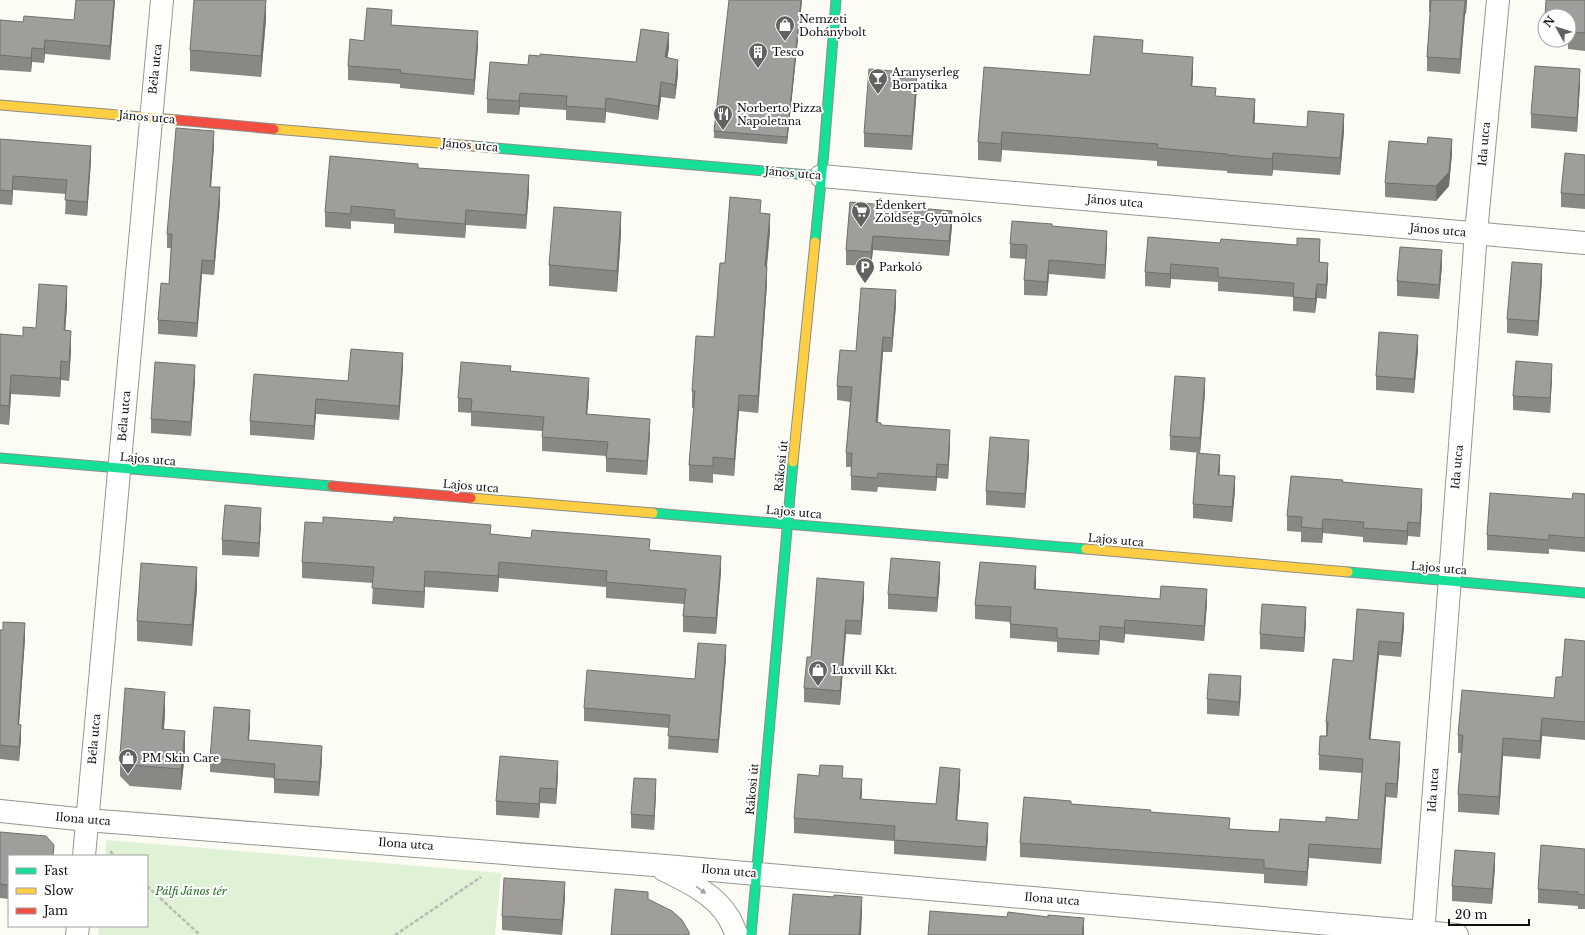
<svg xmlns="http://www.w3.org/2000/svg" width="1585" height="935" viewBox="0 0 1585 935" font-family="'Libre Baskerville',serif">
	<rect width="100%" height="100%" fill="#fcfcf5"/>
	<path fill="#e0f2d5" d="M106 840 501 873 495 935H98L99 926H147V856H105Z"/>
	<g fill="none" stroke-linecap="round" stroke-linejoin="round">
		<defs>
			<g id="street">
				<path d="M821 176 1585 243"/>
				<path d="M0 811 87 820 654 865 1457 935"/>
				<path d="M84 856 162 0"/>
				<path d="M664 870C687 881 716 895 729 918 732 923 734 929 737 935"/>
				<path d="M77 935 78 926"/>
				<path d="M1423 935 1476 233 1498 0"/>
			</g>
			<g id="fast">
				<path d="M473 146 821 176"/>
				<path d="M815 242 824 151 836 0"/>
				<path d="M0 458 332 486"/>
				<path d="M653 513 1086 549"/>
				<path d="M1348 572 1585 593"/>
				<path d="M751 935 793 462"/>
			</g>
			<g id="slow">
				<path d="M0 105 177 120"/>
				<path d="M274 129 473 146"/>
				<path d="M793 462 815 242"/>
				<path d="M471 498 653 513"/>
				<path d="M1086 549 1348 572"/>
			</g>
			<g id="jam">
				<path d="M177 120 274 129"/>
				<path d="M332 486 471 498"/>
			</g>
		</defs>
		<use href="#street" stroke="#969693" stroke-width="24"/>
		<use href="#fast" stroke="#8c8c89" stroke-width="11"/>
		<use href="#slow" stroke="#8c8c89" stroke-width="11"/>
		<use href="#jam" stroke="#8c8c89" stroke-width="11"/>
		<g stroke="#b9b9b8" stroke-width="2.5" stroke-dasharray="4 2" stroke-linecap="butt">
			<path d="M110 851 115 856"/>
			<path d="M147 886 200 935"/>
			<path d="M395 935 481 877"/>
		</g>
		<use href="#street" stroke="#fffffe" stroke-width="22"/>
		<use href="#fast" stroke="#16e098" stroke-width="9"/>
		<use href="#slow" stroke="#ffcf43" stroke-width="9"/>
		<use href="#jam" stroke="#f24e42" stroke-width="9"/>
	</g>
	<g fill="#8a8884">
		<path d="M76 0H115L110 60 45 54 44 63 32 62 31 72 0 70V20L23 22 74 20Z"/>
		<path d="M802 0 787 144 714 138V131Z"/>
		<path d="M1429 0H1467L1466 14H1465L1460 74 1427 71V57L1430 12H1429Z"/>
		<path d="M1585 0V51L1568 49V40H1569V16Z"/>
		<path d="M266 19 261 77 190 71V50Z"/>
		<path d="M392 25 478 46 474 95 400 88V84L348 80V66L364 41Z"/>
		<path d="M669 48 667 58 678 74 675 99 661 97 658 120 606 112 605 123 566 120V110L520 107 519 115 487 113V99L528 65 636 62Z"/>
		<path d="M1143 53 1193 75 1192 86 1216 96 1255 116 1254 123 1344 131 1340 175 1273 170 1272 176 1227 173V171L1157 166V161L1002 150 1001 162 978 160V142L1090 75Z"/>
		<path d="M1580 84 1577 132 1531 128V114Z"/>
		<path d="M917 87 912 150 864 147V133Z"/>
		<path d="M0 139 91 160 87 216 65 214 66 194 13 190 12 205 0 204Z"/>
		<path d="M1427 144 1452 153 1449 186 1436 201 1385 197V183Z"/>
		<path d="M214 145 211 187 220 202 214 275 202 274 197 337 158 334V320L169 284 171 248H167V234Z"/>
		<path d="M1585 155V209L1561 207V193Z"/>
		<path d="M418 168 529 190 526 229 466 225 465 238 394 233V224L351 221V229L325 227V212Z"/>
		<path d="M850 202 952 226 949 256 873 250 871 266 846 265V250Z"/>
		<path d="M761 213 770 231 767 267V283L758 413 739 411 734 476 713 474V483L689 481V465L694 408H692V391L714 337 725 263Z"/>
		<path d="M1052 226 1107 245 1105 279 1049 274 1047 296 1024 295V280L1026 259 1010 258V244Z"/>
		<path d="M621 233 617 292 549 286V265Z"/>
		<path d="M1148 237 1320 254 1319 262 1328 277 1326 299 1317 298 1315 313 1293 311V297L1218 291V282L1171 279 1170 288 1145 286V272Z"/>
		<path d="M1442 265 1439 299 1397 296V281Z"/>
		<path d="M1542 279 1538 336 1507 333V319Z"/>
		<path d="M67 305 65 330 71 350 69 381 61 380 60 397 11 394 9 425 0 424V334L23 336 36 328Z"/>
		<path d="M896 305 892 352H883L878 422 881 425 950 445 948 479 937 478 936 491 878 487 877 492 851 490V467H846V453L850 402 837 400V386L856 351Z"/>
		<path d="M1418 350 1414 393 1376 390V376Z"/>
		<path d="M403 367 399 420 316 414 314 440 250 435V421L348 381Z"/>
		<path d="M511 372 589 392 587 414 650 434 647 475 606 472V456L542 451V431L471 426V413L458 412V398Z"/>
		<path d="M1552 378 1550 413 1513 410V396Z"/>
		<path d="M195 380 191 436 151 433V419Z"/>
		<path d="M1205 392 1200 453 1170 450V436Z"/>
		<path d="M1029 454 1025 508 986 505V491Z"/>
		<path d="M1220 469 1219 475 1235 490 1232 522 1193 518V504Z"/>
		<path d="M1343 482 1422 503 1420 537 1408 536 1407 545 1363 542V537L1323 533 1322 543 1301 542V532L1287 531V516Z"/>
		<path d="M1585 494V552L1549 549V554L1487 550V535Z"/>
		<path d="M261 522 259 557 222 555V540Z"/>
		<path d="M491 534 650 550 721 571 716 634 683 632V616L684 604 606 598V587L499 578 498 592 425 587 424 608 372 604 373 583 302 578V562Z"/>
		<path d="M940 577 937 612 888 609V594Z"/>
		<path d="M1036 581V589L1207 603 1204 641 1125 634 1124 643 1100 640 1099 655 1057 652V642L1010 638V622L975 619V605Z"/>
		<path d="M197 588 192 646 137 641V621Z"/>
		<path d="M864 596 861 635 846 634 840 705 804 702V688L811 657Z"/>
		<path d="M1357 609 1404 627 1401 657 1379 655 1370 740 1400 756 1397 798 1386 797 1381 864 1309 858 1307 886 1264 883V874L1020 857V843L1071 804 1151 812 1230 829 1279 832 1326 822 1358 820 1362 773 1319 770V755L1326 736V722L1353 661Z"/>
		<path d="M1306 622 1304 652 1260 649V634Z"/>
		<path d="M0 630 25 638 19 724 21 739 19 761 0 759Z"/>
		<path d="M1585 641V740L1542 736 1540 759 1503 756 1499 815 1458 812V794L1462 753H1458V735L1554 698 1562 677Z"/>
		<path d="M726 658 718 753 668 749 669 728 584 721V708L695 679Z"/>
		<path d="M1241 690 1239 716 1207 714V699Z"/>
		<path d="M165 713 164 729 185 752 181 790 130 786 120 776V755Z"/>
		<path d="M250 724 249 740 322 760 319 796 274 793V778L210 772V758Z"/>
		<path d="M558 775 556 804 540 803 539 818 496 815V801Z"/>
		<path d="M843 778 862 793 861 799 936 804 960 783 957 820 988 837 986 861 894 854V841L794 833V818Z"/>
		<path d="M656 793 654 830 631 828V814Z"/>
		<path d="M0 832 54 856H9V899L0 898Z"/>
		<path d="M1585 849V909H1578V906L1538 903V889Z"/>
		<path d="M1495 867 1492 904 1452 901V886Z"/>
		<path d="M565 897 562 935 502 930V916Z"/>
	</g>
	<g fill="#706f6c">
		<path d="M114 0H115L110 60V46Z"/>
		<path d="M266 0V19L261 77V56Z"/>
		<path d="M801 0H802L787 144V137Z"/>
		<path d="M1465 0V14L1460 74V59Z"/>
		<path d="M1466 0H1467L1466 14Z"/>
		<path d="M478 31V46L474 95V80Z"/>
		<path d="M669 33V48L665 72V57Z"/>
		<path d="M45 40V54L44 63V49Z"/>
		<path d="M32 48V62L31 72V58Z"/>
		<path d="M1193 57V75L1191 103V86Z"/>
		<path d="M678 60V74L675 99V85Z"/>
		<path d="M1580 69V84L1577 132V118Z"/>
		<path d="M917 73V87L912 150V136Z"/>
		<path d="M661 82V97L658 120V106Z"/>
		<path d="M520 93V107L519 115V101Z"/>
		<path d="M606 98V112L605 123V109Z"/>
		<path d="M1255 99V116L1253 140V123Z"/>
		<path d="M1344 114V131L1340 175V158Z"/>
		<path d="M214 131V145L210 201V187Z"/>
		<path d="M1002 132V150L1001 162V144Z"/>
		<path d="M1452 139V153L1449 186 1436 201V186Z"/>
		<path d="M91 146V160L87 216V202Z"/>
		<path d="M1273 153V170L1272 176V159Z"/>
		<path d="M529 175V190L526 229V215Z"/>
		<path d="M13 176V190L12 205V191Z"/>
		<path d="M220 187V202L214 275V261Z"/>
		<path d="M466 210V225L465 238V224Z"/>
		<path d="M952 211V226L949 256V241Z"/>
		<path d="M621 212V233L617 292V271Z"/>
		<path d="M770 214V231L765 283V266Z"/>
		<path d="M1107 231V245L1105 279V265Z"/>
		<path d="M873 236V250L871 266V252Z"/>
		<path d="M1320 239V254L1319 276V262Z"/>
		<path d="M1442 250V265L1439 299V285Z"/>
		<path d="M202 260V274L197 337V323Z"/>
		<path d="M1049 260V274L1047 296V282Z"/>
		<path d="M1328 263V277L1326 299V285Z"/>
		<path d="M1171 264V279L1170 288V274Z"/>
		<path d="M1542 264V279L1538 336V321Z"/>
		<path d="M767 267V283L758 413V396Z"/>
		<path d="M1317 284V298L1315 313V299Z"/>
		<path d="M67 286V305L64 349V330Z"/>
		<path d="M896 290V305L892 352V338Z"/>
		<path d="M71 331V350L69 381V362Z"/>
		<path d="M1418 335V350L1414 393V379Z"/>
		<path d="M883 337V352L876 437V422Z"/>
		<path d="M403 353V367L399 420V406Z"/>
		<path d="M61 361V380L60 397V378Z"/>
		<path d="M1552 364V378L1550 413V398Z"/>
		<path d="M195 365V380L191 436V422Z"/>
		<path d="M11 375V394L9 425V406Z"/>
		<path d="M589 378V392L586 429V414Z"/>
		<path d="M1205 378V392L1200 453V438Z"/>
		<path d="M739 395V411L734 476V459Z"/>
		<path d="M316 399V414L314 440V426Z"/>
		<path d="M650 419V434L647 475V461Z"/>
		<path d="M950 430V445L948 479V465Z"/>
		<path d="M1029 440V454L1025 508V494Z"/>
		<path d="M1220 455V469L1218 489V475Z"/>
		<path d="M937 464V478L936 491V477Z"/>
		<path d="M1235 476V490L1232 522V507Z"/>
		<path d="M1422 489V503L1420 537V523Z"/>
		<path d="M261 508V522L259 557V543Z"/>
		<path d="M1323 519V533L1322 543V529Z"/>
		<path d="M1408 522V536L1407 545V531Z"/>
		<path d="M721 556V571L716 634V618Z"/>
		<path d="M499 562V578L498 592V576Z"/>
		<path d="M940 562V577L937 612V598Z"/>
		<path d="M1036 566V581L1034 603V589Z"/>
		<path d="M197 567V588L192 646V625Z"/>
		<path d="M425 571V587L424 608V592Z"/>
		<path d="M864 582V596L861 635V621Z"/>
		<path d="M1207 589V603L1204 641V626Z"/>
		<path d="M1306 607V622L1304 652V638Z"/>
		<path d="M1404 613V627L1401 657V643Z"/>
		<path d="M846 620V634L840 705V691Z"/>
		<path d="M1125 620V634L1124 643V628Z"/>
		<path d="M25 623V638L18 739V724Z"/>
		<path d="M1100 626V640L1099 655V641Z"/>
		<path d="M1379 641V655L1369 754V739Z"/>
		<path d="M726 645V658L718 753V740Z"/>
		<path d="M1241 676V690L1239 716V702Z"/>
		<path d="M165 692V713L162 750V729Z"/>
		<path d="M250 710V724L248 754V740Z"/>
		<path d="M1542 718V736L1540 759V741Z"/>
		<path d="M21 725V739L19 761V747Z"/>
		<path d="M185 731V752L181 790V769Z"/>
		<path d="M1503 738V756L1499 815V797Z"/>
		<path d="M1400 742V756L1397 798V784Z"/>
		<path d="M322 746V760L319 796V782Z"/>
		<path d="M558 761V775L556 804V789Z"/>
		<path d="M960 769V783L956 834V820Z"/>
		<path d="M656 779V793L654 830V816Z"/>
		<path d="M862 779V793L860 813V799Z"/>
		<path d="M1386 783V797L1381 864V849Z"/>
		<path d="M540 788V803L539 818V804Z"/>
		<path d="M988 823V837L986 861V847Z"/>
		<path d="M1309 844V858L1307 886V872Z"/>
		<path d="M1495 853V867L1492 904V889Z"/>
		<path d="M565 882V897L562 935V920Z"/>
		<path d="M862 897V915L861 935H859Z"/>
		<path d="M1084 918V935H1082Z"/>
	</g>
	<g fill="#a09e9a" stroke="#706f6c">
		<path d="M76 0H114L110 46 45 40 44 49 32 48 31 58 0 55V20L23 22 24 16 74 20Z"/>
		<path d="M194 0H266L261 56 190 50Z"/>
		<path d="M729 0H801L787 137 714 131Z"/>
		<path d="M1431 0H1466H1465L1460 59 1427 57Z"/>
		<path d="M1546 0H1585V33L1569 32V16H1545Z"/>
		<path d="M367 8 392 10 391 25 478 31 474 80 400 73 401 70 348 66 350 39 364 41Z"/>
		<path d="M641 29 669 33 665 57 678 60 675 85 661 82 658 106 606 98 605 109 566 106 567 96 520 93 519 101 487 99 490 62 528 65 529 55 540 56V54L636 62Z"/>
		<path d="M1094 36 1143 40 1142 53 1193 57 1191 86 1216 88 1215 96 1255 99 1253 123 1307 127 1308 111 1344 114 1340 158 1273 153 1272 159 1227 155V154L1157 148 1158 144 1002 132 1001 144 978 142 984 67 1090 75Z"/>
		<path d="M1535 66 1580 69 1577 118 1531 114Z"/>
		<path d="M869 69 917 73 912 136 864 133Z"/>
		<path d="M176 128 214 131 210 187H220L214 261 202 260 197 323 158 320 161 283 169 284 172 234H167Z"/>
		<path d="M1428 137 1452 139 1449 172 1436 186 1385 183 1389 141 1427 144Z"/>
		<path d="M0 139 91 146 87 202 65 200 67 180 13 176 12 191 0 190Z"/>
		<path d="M1565 153 1585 155V195L1561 193Z"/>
		<path d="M330 156 418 164V168L529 175 526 215 466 210 465 224 394 218 395 210 351 206V214L325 212Z"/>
		<path d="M730 197 761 200 760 213 770 214 765 266 767 267 758 396 739 395 734 459 713 457V466L689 465 695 391H692L696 336 714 337 720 263H725Z"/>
		<path d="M850 202 952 211 949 241 873 236 871 252 846 250Z"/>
		<path d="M554 207 621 212 617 271 549 265Z"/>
		<path d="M1012 221 1052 224V226L1107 231 1105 265 1049 260 1047 282 1024 280 1027 245 1010 244Z"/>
		<path d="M1148 237 1220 243 1221 239 1297 245V238L1320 239 1319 262 1328 263 1326 285 1317 284 1315 299 1293 297 1294 283 1218 277V268L1171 264 1170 274 1145 272Z"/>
		<path d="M1400 247 1442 250 1439 285 1397 281Z"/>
		<path d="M1512 262 1542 264 1538 321 1507 319Z"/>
		<path d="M39 284 67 286 64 330 71 331 69 362 61 361 60 378 11 375 9 406 0 405V334L23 336V327L36 328Z"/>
		<path d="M861 288 896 290 892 338 883 337 876 422 881 423V425L950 430 948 465 937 464 936 477 878 473 877 478 851 476 852 453H846L852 387 837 386 840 350 856 351Z"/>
		<path d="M1379 332 1418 335 1414 379 1376 376Z"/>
		<path d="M351 349 403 353 399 406 316 399 314 426 250 421 254 374 348 381Z"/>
		<path d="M1516 361 1552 364 1550 398 1513 396Z"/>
		<path d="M155 362 195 365 191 422 151 419Z"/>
		<path d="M461 362 511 366 510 371 589 378 586 414 650 419 647 461 606 458 608 442 542 437 544 417 471 411 472 399 458 398Z"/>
		<path d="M1175 376 1205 378 1200 438 1170 436Z"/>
		<path d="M990 437 1029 440 1025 494 986 491Z"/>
		<path d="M1197 453 1220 455 1218 475 1235 476 1232 507 1193 504Z"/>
		<path d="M1291 476 1343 480 1342 482 1422 489 1420 523 1408 522 1407 531 1363 528 1364 522 1323 519 1322 529 1301 527 1302 517 1287 516Z"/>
		<path d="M1490 493 1572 499 1573 493 1585 494V538L1549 535V540L1487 535Z"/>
		<path d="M225 505 261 508 259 543 222 540Z"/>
		<path d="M323 517 393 522 394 517 491 525 490 534 531 538 532 530 650 539 649 550 721 556 716 618 683 616 686 589 606 582 607 571 499 562 498 576 425 571 424 592 372 588 374 567 302 562 305 522 323 523Z"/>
		<path d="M891 558 940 562 937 598 888 594Z"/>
		<path d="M980 562 1036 566 1034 589 1160 599 1161 586 1207 589 1204 626 1125 620 1124 628 1100 626 1099 641 1057 638V628L1010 624 1011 607 975 605Z"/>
		<path d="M141 563 197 567 192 625 137 621Z"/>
		<path d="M817 578 864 582 861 621 846 620 840 691 804 688 807 657H811Z"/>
		<path d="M1262 604 1306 607 1304 638 1260 634Z"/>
		<path d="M1357 609 1404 613 1401 643 1379 641 1369 739 1400 742 1397 784 1386 783 1381 849 1309 844 1307 872 1264 868V860L1020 843 1024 797 1071 801V804L1151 810 1150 812 1230 818 1229 829 1279 832 1280 819 1326 822V817L1358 820 1363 759 1319 755 1320 736H1327L1328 722H1326L1333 659 1353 661Z"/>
		<path d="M3 622 25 623 18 724 21 725 19 747 0 745V630H3Z"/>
		<path d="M1565 639 1585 641V722L1542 718 1540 741 1503 738 1499 797 1458 794 1463 735H1458L1462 690 1554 698 1556 677H1562Z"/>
		<path d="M698 643 726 645 718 740 668 736 670 715 584 708 587 670 695 679Z"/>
		<path d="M1209 674 1241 676 1239 702 1207 699Z"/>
		<path d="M125 688 165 692 162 729 185 731 181 769 130 765 120 755Z"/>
		<path d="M214 707 250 710 248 740 322 746 319 782 274 779 275 764 210 758Z"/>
		<path d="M500 756 558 761 556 789 540 788 539 804 496 801Z"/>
		<path d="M820 765 843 766 842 778 862 779 860 799 936 804 940 767 960 769 956 820 988 823 986 847 894 840 895 826 794 818 798 774 819 776Z"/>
		<path d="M634 778 656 779 654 816 631 814Z"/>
		<path d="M0 832 46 836 54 845 53 856H9V885L0 884Z"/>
		<path d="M1541 845 1585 849V895L1578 894V892L1538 889Z"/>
		<path d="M1455 850 1495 853 1492 889 1452 886Z"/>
		<path d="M504 878 565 882 562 920 502 916Z"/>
		<path d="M615 889 648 892V899L672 911 682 920 689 932V935H611Z"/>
		<path d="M793 894 834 897V895L862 897 859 935H789Z"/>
		<path d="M930 911 1007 917 1008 912 1048 917V915L1084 918 1082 935H928Z"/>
	</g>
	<defs><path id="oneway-solid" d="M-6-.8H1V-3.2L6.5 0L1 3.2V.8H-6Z"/></defs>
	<use fill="#9f9f9e" href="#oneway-solid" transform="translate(701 890) rotate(36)"/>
	<defs>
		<symbol id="shop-pin" viewBox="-11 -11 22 30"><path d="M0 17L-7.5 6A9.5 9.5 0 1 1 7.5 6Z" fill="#626260" stroke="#fff"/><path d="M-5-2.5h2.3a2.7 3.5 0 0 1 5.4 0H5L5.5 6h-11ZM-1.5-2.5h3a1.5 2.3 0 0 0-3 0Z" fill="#fff"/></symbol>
		<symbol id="building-pin" viewBox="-11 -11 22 30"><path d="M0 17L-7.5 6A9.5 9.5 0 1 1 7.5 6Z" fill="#626260" stroke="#fff"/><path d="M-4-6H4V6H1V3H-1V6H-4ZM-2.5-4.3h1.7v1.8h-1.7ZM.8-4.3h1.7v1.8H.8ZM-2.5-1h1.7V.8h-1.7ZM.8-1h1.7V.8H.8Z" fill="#fff"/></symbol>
		<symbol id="bar-pin" viewBox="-11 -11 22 30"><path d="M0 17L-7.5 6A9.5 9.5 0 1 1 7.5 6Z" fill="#626260" stroke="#fff"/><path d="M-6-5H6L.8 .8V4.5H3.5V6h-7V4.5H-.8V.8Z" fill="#fff"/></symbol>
		<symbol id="restaurant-pin" viewBox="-11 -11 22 30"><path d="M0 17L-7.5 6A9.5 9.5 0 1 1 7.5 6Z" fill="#626260" stroke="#fff"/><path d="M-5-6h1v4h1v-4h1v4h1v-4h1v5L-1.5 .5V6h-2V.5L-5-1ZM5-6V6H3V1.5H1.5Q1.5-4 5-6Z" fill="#fff"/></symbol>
		<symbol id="supermarket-pin" viewBox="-11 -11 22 30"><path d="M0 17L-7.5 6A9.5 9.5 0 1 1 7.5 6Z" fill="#626260" stroke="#fff"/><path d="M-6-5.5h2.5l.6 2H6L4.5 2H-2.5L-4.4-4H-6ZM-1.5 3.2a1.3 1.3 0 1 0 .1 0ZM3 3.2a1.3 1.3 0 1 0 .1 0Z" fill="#fff"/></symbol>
		<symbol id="parking-pin" viewBox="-11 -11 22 30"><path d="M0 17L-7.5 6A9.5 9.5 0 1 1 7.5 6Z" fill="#626260" stroke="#fff"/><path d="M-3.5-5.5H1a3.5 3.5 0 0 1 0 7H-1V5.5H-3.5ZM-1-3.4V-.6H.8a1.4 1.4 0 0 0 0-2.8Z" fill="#fff"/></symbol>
	</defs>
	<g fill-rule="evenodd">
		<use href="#shop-pin" x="774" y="14" width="22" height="30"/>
		<use href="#building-pin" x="747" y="41" width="22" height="30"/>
		<use href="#bar-pin" x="867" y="67" width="22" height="30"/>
		<use href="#restaurant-pin" x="712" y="103" width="22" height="30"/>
		<use href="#supermarket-pin" x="850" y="200" width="22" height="30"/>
		<use href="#parking-pin" x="854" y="256" width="22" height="30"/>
		<use href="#shop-pin" x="807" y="659" width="22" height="30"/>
		<use href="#shop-pin" x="117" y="747" width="22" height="30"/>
	</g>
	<g text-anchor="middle" stroke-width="4" stroke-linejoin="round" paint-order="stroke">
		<g font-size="11" fill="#0f0f0f" stroke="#fff" text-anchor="start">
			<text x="799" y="23">Nemzeti<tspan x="799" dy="13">Dohánybolt</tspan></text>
			<text x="772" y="56">Tesco</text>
			<text x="892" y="76">Aranyserleg<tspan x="892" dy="13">Borpatika</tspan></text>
			<text x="737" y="112">Norberto Pizza<tspan x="737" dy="13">Napoletana</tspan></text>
			<text x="875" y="209">Édenkert<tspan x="875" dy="13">Zöldség-Gyümölcs</tspan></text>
			<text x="879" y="271">Parkoló</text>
			<text x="832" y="674">Luxvill Kkt.</text>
			<text x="142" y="762">PM Skin Care</text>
		</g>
		<g font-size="11" fill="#0f0f0f" stroke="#fff">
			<text transform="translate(155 69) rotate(-84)" y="4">Béla utca</text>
			<text transform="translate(147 117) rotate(5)" y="4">János utca</text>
			<text transform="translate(1484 144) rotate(-85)" y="4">Ida utca</text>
			<text transform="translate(470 145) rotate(5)" y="4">János utca</text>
			<text transform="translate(793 173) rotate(5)" y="4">János utca</text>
			<text transform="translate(1115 201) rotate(5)" y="4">János utca</text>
			<text transform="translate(1438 230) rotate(5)" y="4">János utca</text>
			<text transform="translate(124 416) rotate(-85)" y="4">Béla utca</text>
			<text transform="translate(148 459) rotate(5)" y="4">Lajos utca</text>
			<text transform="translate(781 466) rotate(-84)" y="4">Rákosi út</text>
			<text transform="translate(1457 467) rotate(-85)" y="4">Ida utca</text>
			<text transform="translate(471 486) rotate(5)" y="4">Lajos utca</text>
			<text transform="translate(794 512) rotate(5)" y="4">Lajos utca</text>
			<text transform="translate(1116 540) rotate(5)" y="4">Lajos utca</text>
			<text transform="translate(1439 568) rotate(5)" y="4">Lajos utca</text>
			<text transform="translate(94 739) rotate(-85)" y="4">Béla utca</text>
			<text transform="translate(752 789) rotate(-85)" y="4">Rákosi út</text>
			<text transform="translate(1433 790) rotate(-86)" y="4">Ida utca</text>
			<text transform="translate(83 819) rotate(5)" y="4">Ilona utca</text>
			<text transform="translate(406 844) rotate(4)" y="4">Ilona utca</text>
			<text transform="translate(729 871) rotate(5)" y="4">Ilona utca</text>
			<text transform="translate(1052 899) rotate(5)" y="4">Ilona utca</text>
		</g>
		<g font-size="11" font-style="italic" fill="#1f681f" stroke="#fff">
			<text x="191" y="895">Pálfi János tér</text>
		</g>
	</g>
	<rect x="8" y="855" width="140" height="72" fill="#ffffff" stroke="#9f9f9f"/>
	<rect x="16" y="868" width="20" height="6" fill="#16e098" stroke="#9f9f9f"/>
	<text x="44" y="875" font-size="12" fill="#0f0f0f">Fast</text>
	<rect x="16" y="888" width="20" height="6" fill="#ffcf43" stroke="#9f9f9f"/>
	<text x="44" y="895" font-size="12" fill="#0f0f0f">Slow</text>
	<rect x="16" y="908" width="20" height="6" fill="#f24e42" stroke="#9f9f9f"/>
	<text x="44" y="915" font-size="12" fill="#0f0f0f">Jam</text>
	<g transform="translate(1557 28) rotate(309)"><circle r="19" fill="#ffffff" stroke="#9f9f9f"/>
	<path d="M0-3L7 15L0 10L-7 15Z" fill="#626260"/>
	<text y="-6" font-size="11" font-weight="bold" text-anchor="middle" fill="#0f0f0f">N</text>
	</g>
	<path d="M1449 919v6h80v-6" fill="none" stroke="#0f0f0f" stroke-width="2"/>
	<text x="1455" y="919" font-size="12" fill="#0f0f0f" stroke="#ffffff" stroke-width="3" paint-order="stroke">20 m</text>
</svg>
